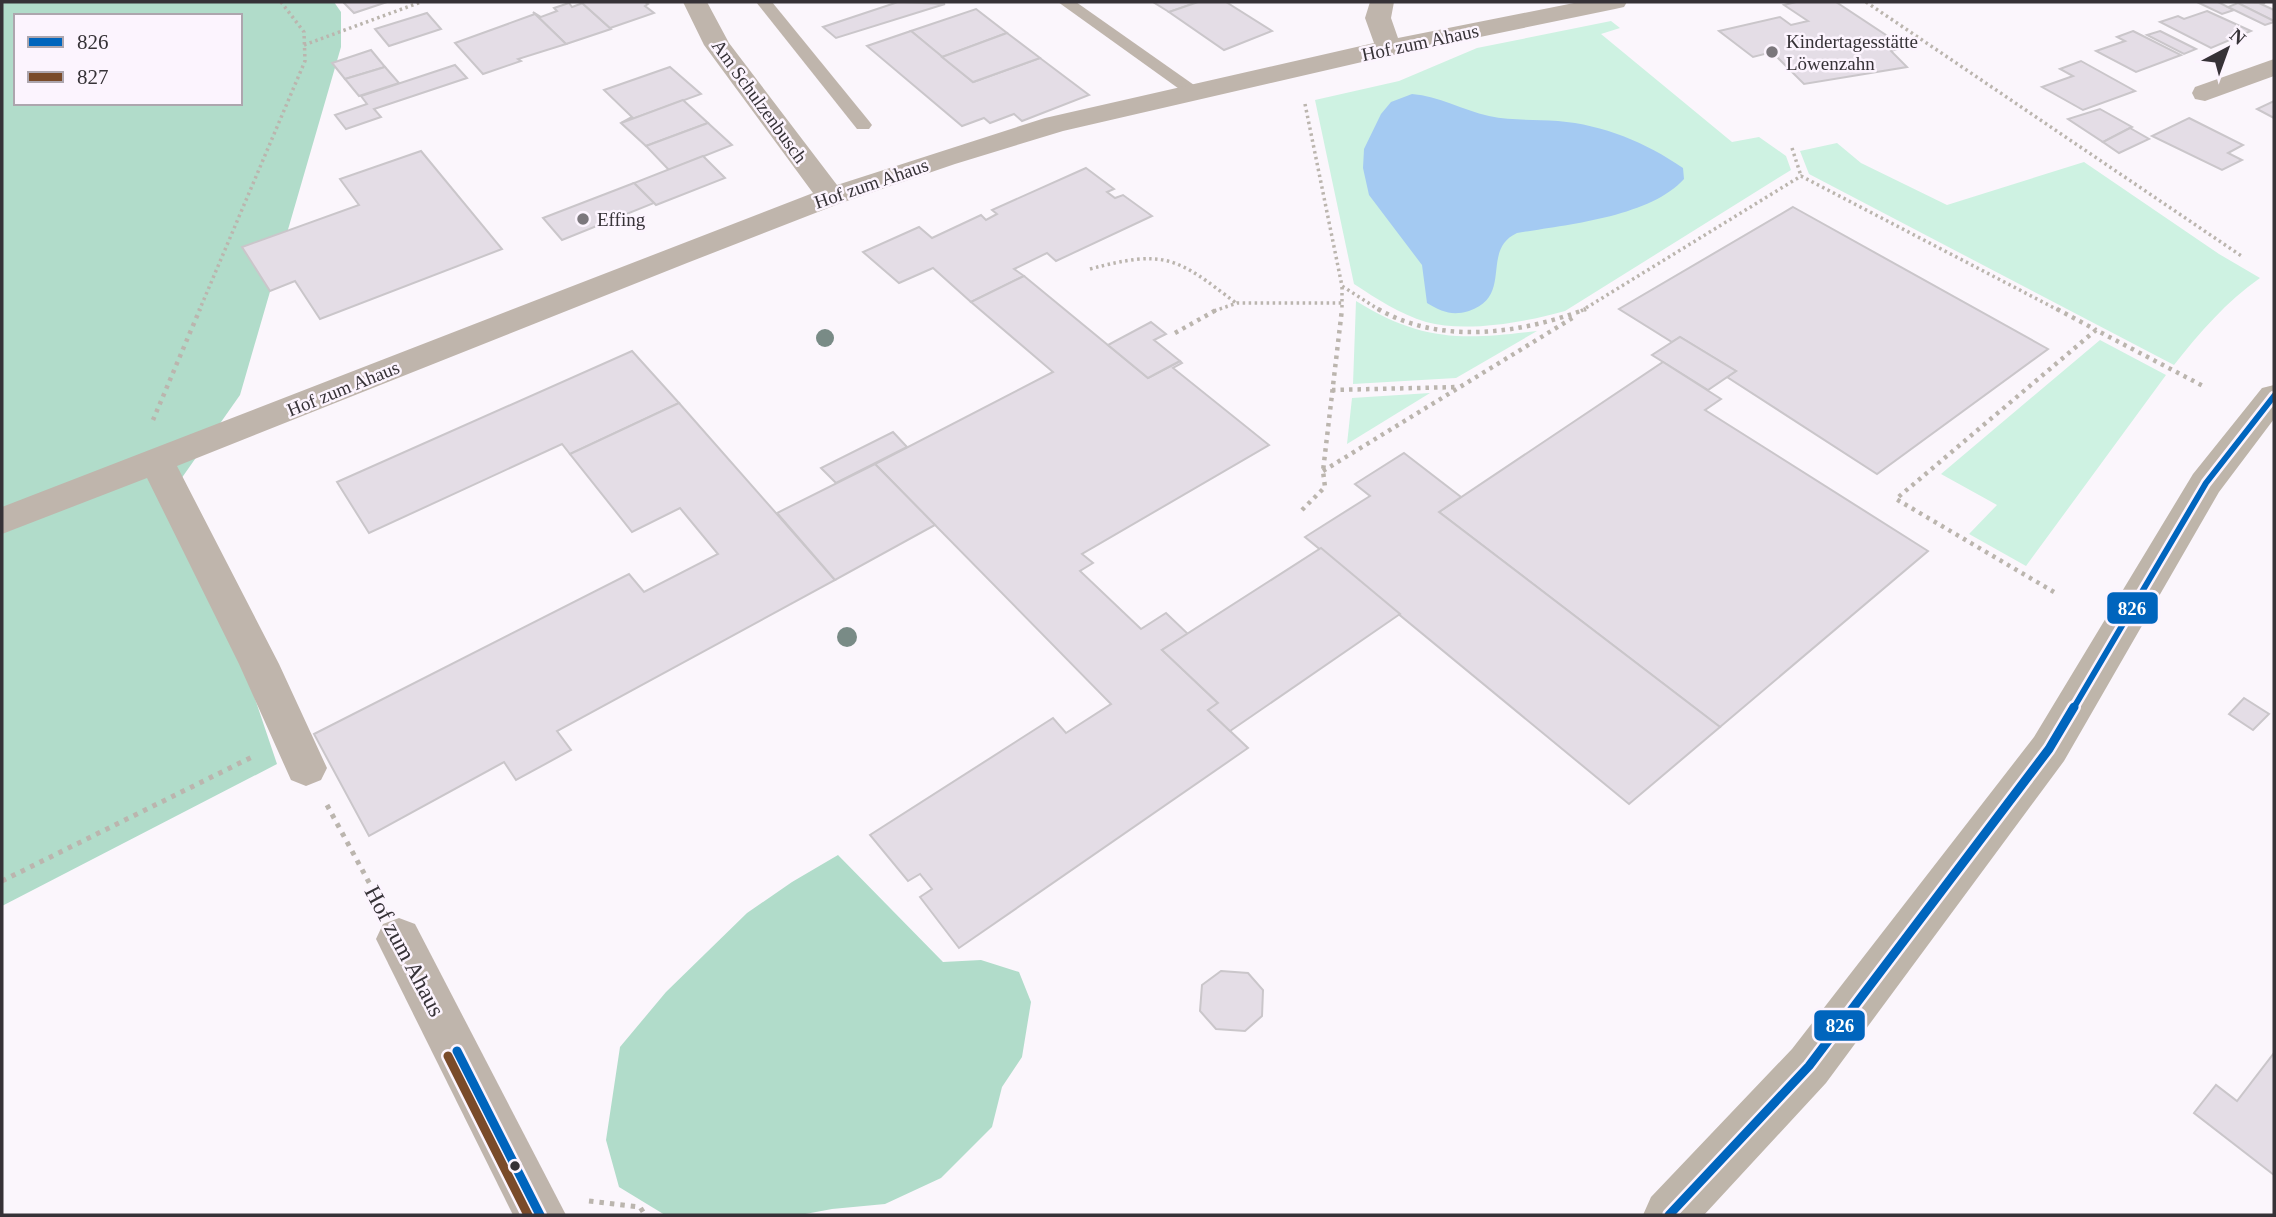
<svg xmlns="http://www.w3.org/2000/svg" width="2276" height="1217" viewBox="0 0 2276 1217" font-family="Georgia,serif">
	<rect width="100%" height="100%" fill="#fbf6fc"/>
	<g fill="#cef2e2">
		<path d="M1611 21 1620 28 1601 34 1732 142 1759 137 1786 156 1791 170 1565 311C1526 322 1466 333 1426 322 1400 314 1377 299 1354 284L1315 100 1399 81 1477 48Z"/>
		<path d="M1837 143 1861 163 1947 205 2084 162 2219 254 2260 278C2226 302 2200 332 2174 365L1809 174 1800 151Z"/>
		<path d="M1356 301C1422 342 1463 340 1537 331L1456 378 1353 384Z"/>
		<path d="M2100 340 2166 375 2026 566 1969 534 1997 505 1941 474Z"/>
		<path d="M1430 393 1347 444 1352 398Z"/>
	</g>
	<g fill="#b1dcca" fill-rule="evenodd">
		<path d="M2 2H334L341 12V47L240 395 181 479 277 764 2 906ZM16 16H240V103H16Z"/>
		<path d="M838 855 943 962 981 960 1019 972 1031 1002 1022 1057 1002 1087 992 1127 941 1178 885 1204 832 1209 800 1215H665L619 1187 606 1140 620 1047 666 992 747 913 792 882Z"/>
	</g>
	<path fill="#a4caf2" d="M1412 94C1439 96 1462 110 1489 116 1512 121 1535 119 1558 121 1604 125 1645 142 1683 168L1684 179C1650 217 1565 225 1517 233 1480 250 1514 296 1469 311 1452 316 1442 312 1427 303L1422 265 1369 195 1363 168 1364 149 1381 114 1391 102Z"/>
	<g fill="#e4dde6" stroke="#cac6ca" stroke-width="2">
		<path d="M343 2H387L354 13Z"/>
		<path d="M581 2 610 28 611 29 566 44 533 12 541 17 557 11 554 8 569 3 572 7 583 3Z"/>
		<path d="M581 2H645L648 4 645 6 654 13 610 28Z"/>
		<path d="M898 2 945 4 836 38 823 27Z"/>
		<path d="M1153 2H1198L1169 12Z"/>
		<path d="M1198 2H1226L1272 31 1224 50 1169 12Z"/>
		<path d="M1796 2H1836L1904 47 1891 51 1907 67 1804 84 1772 52 1753 57 1719 31 1780 17 1791 25 1808 21 1784 5Z"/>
		<path d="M2197 2H2218L2234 10 2222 14Z"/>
		<path d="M2235 2 2265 3 2261 4 2274 10V21Z"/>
		<path d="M2238 3 2274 21V22L2265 25 2228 7Z"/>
		<path d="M976 9 1007 33 942 57 911 31Z"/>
		<path d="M2207 11 2251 31 2211 48 2160 22 2178 16 2184 19Z"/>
		<path d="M427 13 441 29 389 46 375 29Z"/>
		<path d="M535 14 566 44 518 59 521 61 483 74 455 43Z"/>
		<path d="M911 31 973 82 1040 58 1089 95 1022 121 1014 114 990 123 984 118 962 126 867 46Z"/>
		<path d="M2133 31 2181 55 2136 72 2096 51 2125 41 2117 37Z"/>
		<path d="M2160 31 2196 49 2184 54 2147 35Z"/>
		<path d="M1007 33 1040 58 973 82 942 57Z"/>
		<path d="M371 50 385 67 345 79 332 63Z"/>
		<path d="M2081 61 2135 91 2083 110 2042 87 2073 76 2060 69Z"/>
		<path d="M455 65 467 78 374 109 381 117 346 129 335 115 367 104 361 96Z"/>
		<path d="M385 67 399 83 359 96 345 79Z"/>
		<path d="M670 67 701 94 621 123 632 117 604 90Z"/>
		<path d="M683 100 708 123 646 146 621 123Z"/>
		<path d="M2274 101V118L2257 109Z"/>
		<path d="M2100 109 2132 127 2103 142 2068 119Z"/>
		<path d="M2189 118 2243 145 2228 153 2242 160 2222 170 2152 136Z"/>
		<path d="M708 123 732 145 669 170 646 146Z"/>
		<path d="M2130 128 2149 139 2119 153 2103 142Z"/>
		<path d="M421 151 502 249 320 319 295 281 270 291 242 247 359 205 340 179Z"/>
		<path d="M703 156 725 178 656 205 634 183Z"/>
		<path d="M1086 168 1114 189 1107 192 1115 198 1123 195 1152 216 1056 261 1047 253 1014 269 1024 276 971 302 933 268 899 283 863 252 919 227 932 238 981 215 986 220 997 214 992 210Z"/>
		<path d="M634 183 654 203 562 240 543 218Z"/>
		<path d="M1793 207 2048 349 1877 474 1727 377 1736 371 1680 337 1672 342 1619 309Z"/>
		<path d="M1024 276 1148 378 1180 361 1182 363 1173 368 1269 445 1082 554 1093 563 1080 571 1141 629 1166 613 1188 634 1162 650 1218 703 1208 710 1248 748 959 948 920 897 932 889 920 874 908 881 870 835 1053 718 1066 733 1111 704 875 464 1053 372 971 302Z"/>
		<path d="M1151 322 1166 334 1154 340 1180 361 1148 378 1108 345Z"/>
		<path d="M1680 337 1736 371 1708 390 1652 355Z"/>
		<path d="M632 351 679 403 570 454 562 444 369 533 337 482Z"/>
		<path d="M1663 362 1721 399 1705 410 1928 551 1720 727 1439 512Z"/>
		<path d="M679 403 835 580 557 731 571 750 516 780 504 762 369 836 314 734 629 574 644 592 718 554 680 508 632 532 570 454Z"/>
		<path d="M893 432 907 447 836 483 821 468Z"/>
		<path d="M1404 453 1461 497 1439 512 1720 727 1629 804 1305 537 1370 496 1355 484Z"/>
		<path d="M875 464 935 525 835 580 777 513Z"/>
		<path d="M1321 548 1400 614 1230 731 1208 710 1218 703 1162 650Z"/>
		<path d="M2244 698 2269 714 2253 730 2229 714Z"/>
		<path d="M1221 971 1248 973 1263 990 1262 1016 1245 1031 1216 1029 1200 1011 1202 985Z"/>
		<path d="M2274 1053V1175L2194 1113 2216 1085 2237 1101Z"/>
	</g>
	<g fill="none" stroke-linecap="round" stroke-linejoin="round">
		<g stroke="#bbb5ae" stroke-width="3.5" stroke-dasharray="2.5 3.5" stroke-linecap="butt">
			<path d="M1866 2 2243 257"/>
			<path d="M304 45 421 2"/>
			<path d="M1305 104 1342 286 1381 311"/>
			<path d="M1792 148 1801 176"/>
			<path d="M1090 269C1165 249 1176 257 1236 303"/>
			<path d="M1342 287V311"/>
			<path d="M199 311 305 61 304 32 281 2"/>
			<path d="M1214 311 1237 303H1342"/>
			<path d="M1581 311 1801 176 2060 311"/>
		</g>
		<g stroke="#bbb5ae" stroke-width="4.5" stroke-dasharray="3.5 5" stroke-linecap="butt">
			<path d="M1378 309C1441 345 1520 334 1586 309"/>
			<path d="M2057 309 2096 330"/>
			<path d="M1175 333 1218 309"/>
			<path d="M1332 390 1459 387"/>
			<path d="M153 420 200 309"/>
			<path d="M1323 471 1574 317"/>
			<path d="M1302 510 1325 487 1323 471 1342 309"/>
			<path d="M2054 592 1896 499 2096 330 2205 387"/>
		</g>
		<g stroke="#bbb5ae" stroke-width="5" stroke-dasharray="4.5 6" stroke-linecap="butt">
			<path d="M327 805 378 899"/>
			<path d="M2 881 252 757"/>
			<path d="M589 1201 640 1207 645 1215"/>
		</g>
		<g fill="#bfb5ac" fill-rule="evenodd">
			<path d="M756 2H772L869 121 872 125 869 129H857Z"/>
			<path d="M1058 2H1076L1204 92 1195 97 1189 96Z"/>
		</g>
		<g fill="#bfb5ac" fill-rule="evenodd">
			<path d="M683 2H707L729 43 837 185 1045 118 1374 43 1365 18 1370 2H1394L1391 18 1398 38 1579 2H1627L1624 7 1615 9 1388 56 1063 131 955 164 841 203 687 263 177 466 279 664 327 768 321 780 306 786 291 780 239 664 147 478 2 534V507L813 193 704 45Z"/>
			<path d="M2274 59V76L2205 101 2195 99 2192 93 2195 87Z"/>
			<path d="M399 918 415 924 566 1215H513L376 939 383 924Z"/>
		</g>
		<path fill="#beb5aa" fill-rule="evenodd" d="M2274 385V419L2219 492 2064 761 1826 1083 1704 1215H1643L1651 1197 1792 1049 2034 737 2193 474 2262 388Z"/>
		<defs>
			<path id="bus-1-far1" d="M2073 709 2206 483 2274 396"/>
			<g id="bus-1">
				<path d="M457 1051 540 1215"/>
				<path d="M1669 1215 1809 1066 2049 749 2074 707"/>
			</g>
			<path id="bus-2" d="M448 1056 528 1215"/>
		</defs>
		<use href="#bus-1-far1" stroke="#fcf4fe" stroke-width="11"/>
		<use href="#bus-1" stroke="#fcf4fe" stroke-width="14"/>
		<use href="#bus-2" stroke="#fcf4fe" stroke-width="14"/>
		<use href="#bus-1-far1" stroke="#0065bd" stroke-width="6"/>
		<use href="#bus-1" stroke="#0065bd" stroke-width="9"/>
		<use href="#bus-2" stroke="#7a4b2a" stroke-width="9"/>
	</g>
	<g fill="#798b86">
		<circle cx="825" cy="338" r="9"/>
		<circle cx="847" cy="637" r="10"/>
	</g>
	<g fill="#7b777c" stroke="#fcf4fe" stroke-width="2.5">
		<circle cx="1772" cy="52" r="7"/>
		<circle cx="583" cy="219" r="7"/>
	</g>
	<circle fill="#363237" stroke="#fcf4fe" stroke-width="2.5" cx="515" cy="1166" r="6"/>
	<g text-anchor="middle" stroke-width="5" stroke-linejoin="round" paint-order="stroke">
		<g font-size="19" fill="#363237" stroke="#fcf4fe" text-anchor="start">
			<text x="1786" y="48">Kindertagesstätte<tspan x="1786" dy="22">Löwenzahn</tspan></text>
			<text x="597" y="226">Effing</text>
		</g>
		<g font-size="19" fill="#363237" stroke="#fcf4fe">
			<text transform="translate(1420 42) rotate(-12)" y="7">Hof zum Ahaus</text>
			<text transform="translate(760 101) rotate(54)" y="7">Am Schulzenbusch</text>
			<text transform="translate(871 183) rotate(-19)" y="7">Hof zum Ahaus</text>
			<text transform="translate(343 388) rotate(-22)" y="7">Hof zum Ahaus</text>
		</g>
		<g font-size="23" fill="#363237" stroke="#fcf4fe">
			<text transform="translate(405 951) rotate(62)" y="8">Hof zum Ahaus</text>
		</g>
	</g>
	<g stroke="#fcf4fe" stroke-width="2.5">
		<rect x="2106" y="591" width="53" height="34" rx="7" fill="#0065bd"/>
		<rect x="1813" y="1009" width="53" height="33" rx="7" fill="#0065bd"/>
	</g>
	<g font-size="19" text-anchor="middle" font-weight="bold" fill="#fff">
		<text x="2132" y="615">826</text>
		<text x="1840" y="1032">826</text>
	</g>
	<rect width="2276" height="1217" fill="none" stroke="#363237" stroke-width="7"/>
	<rect x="14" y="14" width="228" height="91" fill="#fcf4fe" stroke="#ada6ae" stroke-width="2"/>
	<rect x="28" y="37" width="35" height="10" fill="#0065bd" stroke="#ada6ae" stroke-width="2"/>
	<text x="77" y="49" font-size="21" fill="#363237">826</text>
	<rect x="28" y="72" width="35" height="10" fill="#7a4b2a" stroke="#ada6ae" stroke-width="2"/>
	<text x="77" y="84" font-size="21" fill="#363237">827</text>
	<g transform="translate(2227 49) rotate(41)" stroke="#fcf4fe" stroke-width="5" paint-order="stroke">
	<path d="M0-5L12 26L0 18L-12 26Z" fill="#363237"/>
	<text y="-10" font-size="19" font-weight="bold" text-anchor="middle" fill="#363237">N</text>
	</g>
</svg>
